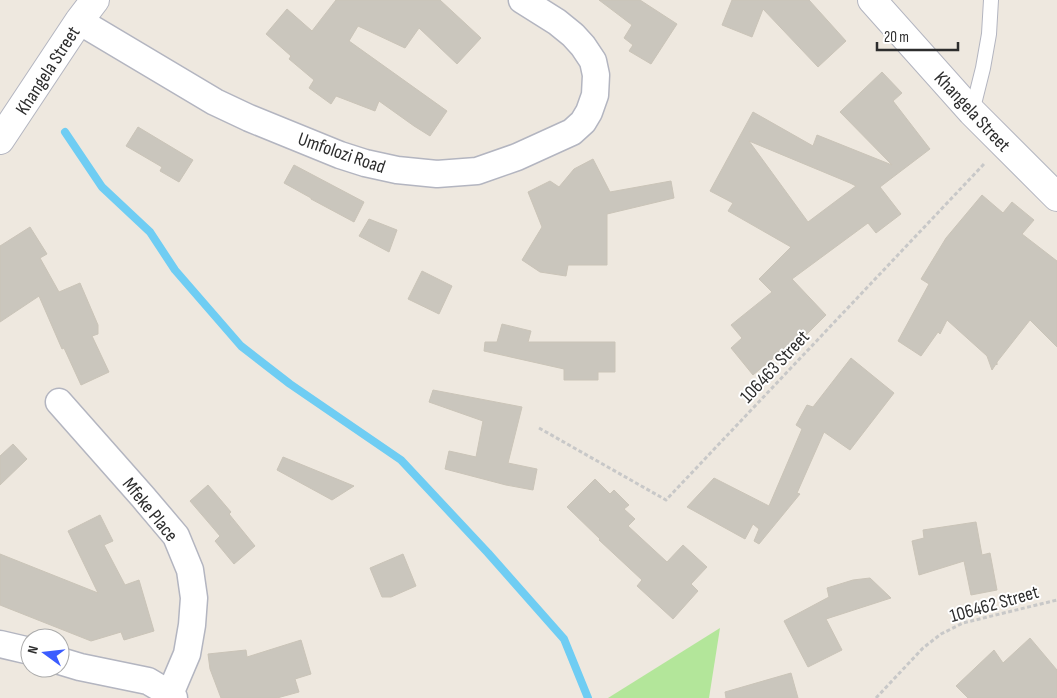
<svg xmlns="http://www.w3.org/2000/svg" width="1057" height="698" viewBox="0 0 1057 698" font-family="'Sofia Sans Condensed',sans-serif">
	<rect width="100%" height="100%" fill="#eee8df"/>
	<path fill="#b3e69a" d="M720 628 709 698H608Z"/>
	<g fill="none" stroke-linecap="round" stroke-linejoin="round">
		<path stroke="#6fcdf3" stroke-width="8" d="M65 132 102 187 150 232 175 270 241 346 290 384 401 460 488 553 564 639 588 698"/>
	</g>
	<g fill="#cac6bd" stroke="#cac4b8" fill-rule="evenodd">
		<path d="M336 0H440L481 38 457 64 419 28 405 48 358 26 349 41 447 111 430 136 414 126 379 101 375 111 336 96 331 104 309 88 314 80 289 59 291 56 266 34 287 9 312 31Z"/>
		<path d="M599 0H640L677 24 651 64 629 51 633 45 624 38 632 25Z"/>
		<path d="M732 0H809L846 41 818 67 763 9 752 37 722 25Z"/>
		<path d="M882 72 902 93 893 101 930 149 880 187 901 214 876 233 868 223 792 279 826 315 799 342 796 339 753 375 731 348 742 338 731 325 772 292 759 279 791 247 728 211 733 203 710 191 753 112 813 146 817 135 892 165 840 112ZM749 141 850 183 856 186 808 222Z"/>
		<path d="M138 127 193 160 179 182 160 171 162 167 126 146Z"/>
		<path d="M593 159 610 192 671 181 674 198 607 214V265H568L566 276 540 272 522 260 542 227 528 192 550 181 559 187 574 169Z"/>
		<path d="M294 165 364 202 354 222 311 199V198L284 183Z"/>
		<path d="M982 195 1003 213 1012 202 1034 220 1022 234 1057 261V347L1030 320 997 362V365L996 364 992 370 987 356 947 320 940 334 938 332 921 356 898 341 929 284 921 279 946 238Z"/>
		<path d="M369 219 397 230 389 252 359 236Z"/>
		<path d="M30 227 47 254 40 258 59 292 80 283 98 325V334L92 336 109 372 81 385 64 348 62 349 39 296 0 322V246Z"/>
		<path d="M422 271 452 286 439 314 408 299Z"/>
		<path d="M502 324 531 331 528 342H615V372H598V380H564V369L484 351 485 342H497Z"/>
		<path d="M851 358 894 393 850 450 824 432 797 493 800 494 759 544 754 541 759 529 753 524 745 539 687 507 714 478 769 506 802 429 796 425 807 405 813 407Z"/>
		<path d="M433 390 522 407 508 463 537 469 533 490 506 485 445 469 449 451 476 457 483 421 429 402Z"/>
		<path d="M13 444 27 459 0 485V456Z"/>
		<path d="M283 457 354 486 332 500 277 470Z"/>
		<path d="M595 479 610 494 614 490 629 505 624 509 635 519 628 526 667 562 683 545 707 567 691 584 698 591 673 619 637 586 642 580 599 540 600 539 567 507Z"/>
		<path d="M208 485 231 512 229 514 255 546 234 564 215 541 220 536 190 501Z"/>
		<path d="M100 515 113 541 104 545 125 585 139 580 154 631 124 640 121 632 91 641 0 605V554L98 593 68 531Z"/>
		<path d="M976 522 982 555 990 553 997 590 971 595 964 561 919 575 912 541 924 538 923 530Z"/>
		<path d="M403 554 416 586 391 597H382L370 568Z"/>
		<path d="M870 578 891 598 826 619 842 650 808 667 784 621 829 597 827 588 853 580Z"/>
		<path d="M1030 638 1057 670V698H968L956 686 994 650 1003 663Z"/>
		<path d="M301 640 311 674 295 679 299 692 277 698H221L210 669 208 654 246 650 247 657Z"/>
		<path d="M791 673 798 698H726L725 692Z"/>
	</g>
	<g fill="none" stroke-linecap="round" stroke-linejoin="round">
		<defs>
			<path id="lane" d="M972 112 983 68 989 34 991 0"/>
			<g id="street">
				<path d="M79 21 215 102 249 118 340 155 365 163 397 170 437 174 477 171 517 157 572 132 583 122 589 112 595 95 596 75 593 61 583 46 573 35 557 22 522 0"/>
				<path d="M59 402 143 497 176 536 190 570 194 598 192 625 187 654 170 694"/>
				<path d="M0 644 30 651"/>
				<path d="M60 661 80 667 148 681 170 694 174 698"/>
			</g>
			<g id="secondary">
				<path d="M872 0 972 112 1057 197"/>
				<path d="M0 140 79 21 95 0"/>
			</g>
		</defs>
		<use href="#lane" stroke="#b3b5c0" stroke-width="16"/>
		<use href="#street" stroke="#b3b5c0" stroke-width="29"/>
		<use href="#secondary" stroke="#b3b5c0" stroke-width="30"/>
		<g stroke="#c8c8c8" stroke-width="3" stroke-dasharray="4 2.5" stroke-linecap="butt">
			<path d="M539 428 666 500 984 164"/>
			<path d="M876 698 923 648 941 634 963 623 1057 600"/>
		</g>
		<use href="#lane" stroke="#fff" stroke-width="14"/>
		<use href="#street" stroke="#fff" stroke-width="26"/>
		<use href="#secondary" stroke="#fff" stroke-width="28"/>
	</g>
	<g text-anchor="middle" stroke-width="4" stroke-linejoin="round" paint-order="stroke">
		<g font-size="19" fill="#2d2d2d" stroke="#fff">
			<text transform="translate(47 70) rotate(-57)" y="7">Khangela Street</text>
			<text transform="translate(973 111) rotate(47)" y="7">Khangela Street</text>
			<text transform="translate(342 152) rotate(19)" y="7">Umfolozi Road</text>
			<text transform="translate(774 366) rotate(-47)" y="7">106463 Street</text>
			<text transform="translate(151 509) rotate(51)" y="7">Mfeke Place</text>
			<text transform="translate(994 603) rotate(-16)" y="7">106462 Street</text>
		</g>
	</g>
	<g transform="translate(45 653) rotate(285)"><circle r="24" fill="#ffffff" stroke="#ababab"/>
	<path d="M0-4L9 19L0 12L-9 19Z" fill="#3b5cff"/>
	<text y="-8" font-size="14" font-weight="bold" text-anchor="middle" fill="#2d2d2d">N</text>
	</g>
	<path d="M877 42v8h81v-8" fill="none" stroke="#2d2d2d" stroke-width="2.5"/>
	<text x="884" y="42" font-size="15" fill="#2d2d2d" stroke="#ffffff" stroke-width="4" paint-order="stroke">20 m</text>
</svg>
